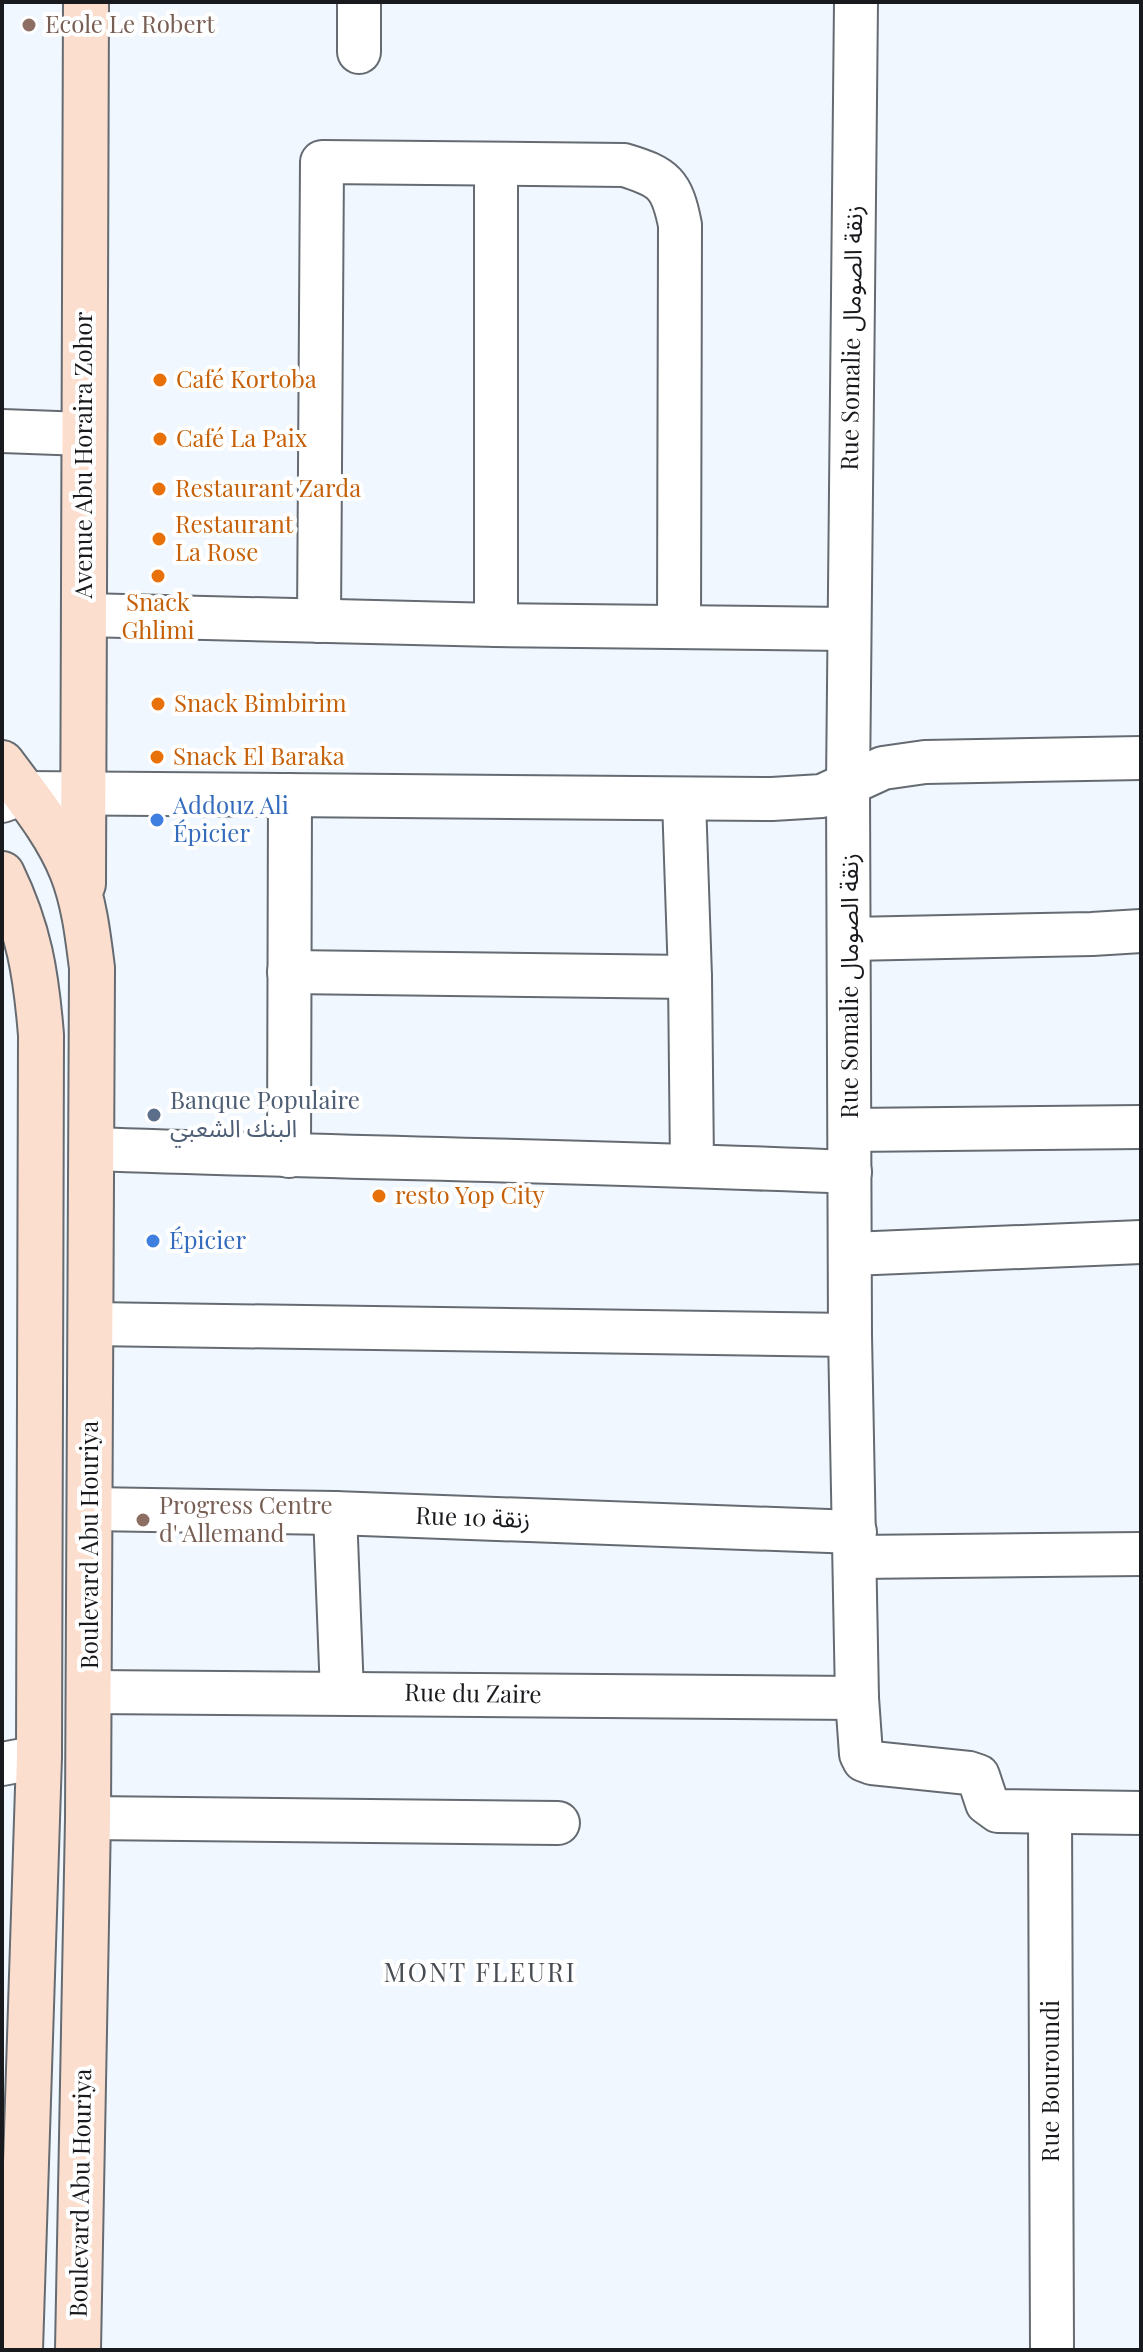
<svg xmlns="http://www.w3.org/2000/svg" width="1143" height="2352" viewBox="0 0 1143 2352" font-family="'Playfair Display','Noto Sans Arabic',serif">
	<rect width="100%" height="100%" fill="#f0f7ff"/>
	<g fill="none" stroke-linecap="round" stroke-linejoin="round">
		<defs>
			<g id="street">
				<path d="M856 2 848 785 850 1335 857 1698 861 1754 864 1760 872 1763 969 1773 978 1776 987 1803 998 1811 1141 1813"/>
				<path d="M359 52V2"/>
				<path d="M2 431 85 434"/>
				<path d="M84 615 496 625 848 629"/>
				<path d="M319 621 322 162 624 165C664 177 672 184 680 225L679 626"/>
				<path d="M496 625V165"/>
				<path d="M684 800 690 977 692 1165"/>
				<path d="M2 801 24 793 772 799 822 796 883 768 925 762 1141 758"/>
				<path d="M850 939 1092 934 1141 931"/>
				<path d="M289 972 690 977"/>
				<path d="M851 1130 1141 1127"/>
				<path d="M93 1149C345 1158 598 1161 850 1172"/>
				<path d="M289 1156 290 795"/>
				<path d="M851 1254 1141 1242"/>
				<path d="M92 1324 850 1335"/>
				<path d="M91 1509 335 1513 855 1532"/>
				<path d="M335 1513 342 1693"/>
				<path d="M856 1557 1141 1554"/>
				<path d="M89 1692 857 1698"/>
				<path d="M2 1764 39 1757"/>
				<path d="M1050 1812 1052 2350"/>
				<path d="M88 1818 558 1823"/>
			</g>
			<g id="secondary">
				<path d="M2 763C27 797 56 831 72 871 84 901 88 936 92 968L88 1818 78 2350"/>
				<path d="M2 874C29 930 36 973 41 1035L39 1757 20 2350"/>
				<path d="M83 884 86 2"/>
			</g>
		</defs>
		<use href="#street" stroke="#656b71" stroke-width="46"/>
		<use href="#secondary" stroke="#656b71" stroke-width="48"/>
		<use href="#street" stroke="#fff" stroke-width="42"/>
		<use href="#secondary" stroke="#fcdece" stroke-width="44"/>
	</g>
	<g fill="#8d6e63" stroke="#fff" stroke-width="3">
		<circle cx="29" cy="25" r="8"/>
		<circle cx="143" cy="1520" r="8"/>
	</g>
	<g fill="#e8710a" stroke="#fff" stroke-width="3">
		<circle cx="160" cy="380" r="8"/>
		<circle cx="160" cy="439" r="8"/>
		<circle cx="159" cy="489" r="8"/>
		<circle cx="159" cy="539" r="8"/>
		<circle cx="158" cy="576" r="8"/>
		<circle cx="158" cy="704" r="8"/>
		<circle cx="157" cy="757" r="8"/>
		<circle cx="379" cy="1196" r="8"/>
	</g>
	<g fill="#3f7fe0" stroke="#fff" stroke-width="3">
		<circle cx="157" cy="820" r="8"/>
		<circle cx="153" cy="1241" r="8"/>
	</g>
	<circle fill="#5c6f8a" stroke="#fff" stroke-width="3" cx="154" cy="1115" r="8"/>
	<g text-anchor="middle" stroke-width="8" stroke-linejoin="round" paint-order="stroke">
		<g font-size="24" fill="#785e54" stroke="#fff" text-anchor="start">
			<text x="45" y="33">Ecole Le Robert</text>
			<text x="159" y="1514">Progress Centre<tspan x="159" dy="28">d' Allemand</tspan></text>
		</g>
		<g font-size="24" fill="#181a1d" stroke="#fff">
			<text transform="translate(852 338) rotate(-89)" y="8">Rue Somalie زنقة الصومال</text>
			<text transform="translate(84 455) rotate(-90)" y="8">Avenue Abu Horaira Zohor</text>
			<text transform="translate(850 986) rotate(-90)" y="8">Rue Somalie زنقة الصومال</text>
			<text transform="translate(473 1518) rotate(2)" y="8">Rue 10 زنقة</text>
			<text transform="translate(90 1545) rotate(-90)" y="8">Boulevard Abu Houriya</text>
			<text transform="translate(473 1694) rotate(1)" y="8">Rue du Zaire</text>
			<text transform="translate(1051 2081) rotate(-90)" y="8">Rue Bouroundi</text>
			<text transform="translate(81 2193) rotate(-89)" y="8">Boulevard Abu Houriya</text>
		</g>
		<g font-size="24" fill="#c56008" stroke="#fff" text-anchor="start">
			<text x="176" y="388">Café Kortoba</text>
			<text x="176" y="447">Café La Paix</text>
			<text x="175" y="497">Restaurant Zarda</text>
			<text x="175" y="533">Restaurant<tspan x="175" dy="28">La Rose</tspan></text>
			<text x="158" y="611" text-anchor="middle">Snack<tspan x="158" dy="28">Ghlimi</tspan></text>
			<text x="174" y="712">Snack Bimbirim</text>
			<text x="173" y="765">Snack El Baraka</text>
			<text x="395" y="1204">resto Yop City</text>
		</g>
		<g font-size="24" fill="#366cbe" stroke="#fff" text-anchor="start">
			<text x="173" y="814">Addouz Ali<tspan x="173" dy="28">Épicier</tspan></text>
			<text x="169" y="1249">Épicier</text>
		</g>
		<g font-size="24" fill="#4e5e75" stroke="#fff" text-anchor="start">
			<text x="170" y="1109">Banque Populaire<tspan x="170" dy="28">البنك الشعبي</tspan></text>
		</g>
		<g font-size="26" letter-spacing="2" fill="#484d54" stroke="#fff">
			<text x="480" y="1982">MONT FLEURI</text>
		</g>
	</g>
	<rect width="1143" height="2352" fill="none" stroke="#181a1d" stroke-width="8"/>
</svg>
